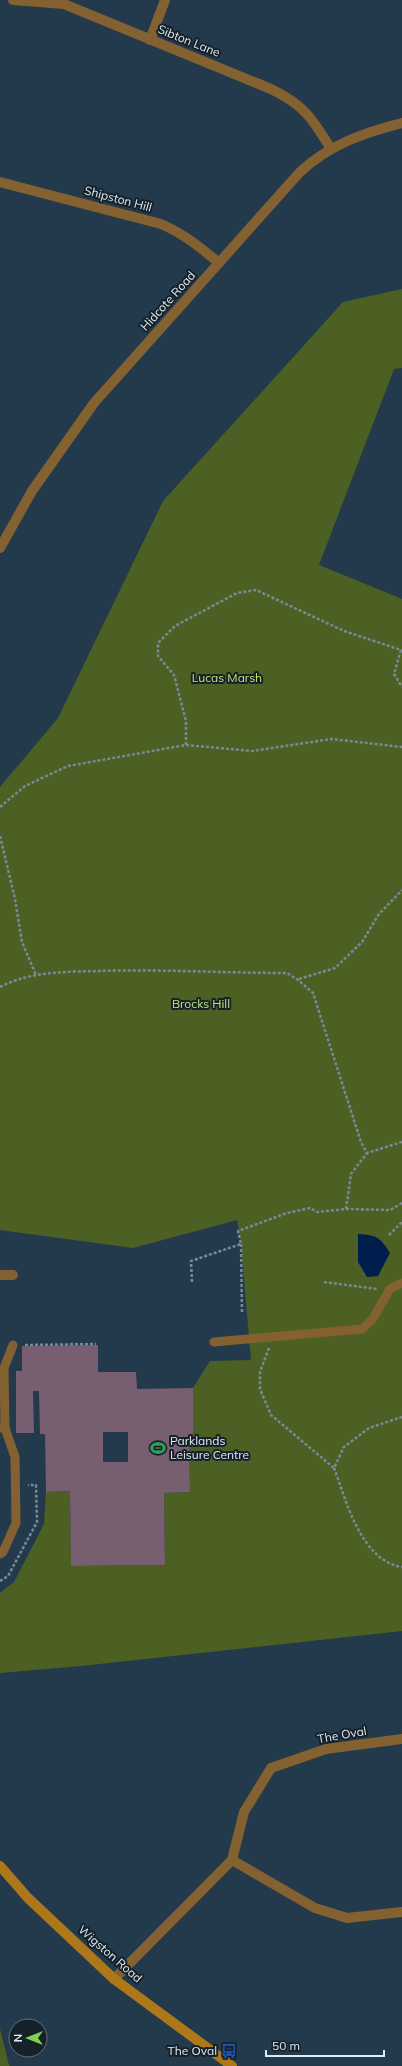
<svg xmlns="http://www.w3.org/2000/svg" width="402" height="2066" viewBox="0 0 402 2066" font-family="Mulish,sans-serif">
	<rect width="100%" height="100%" fill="#233a4c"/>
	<g fill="#4b6022">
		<path d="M402 289V368L394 369 319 565 402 599V1631L81 1666 0 1673V1593L14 1582 44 1524 46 1492 70 1491 71 1566 165 1565 164 1493 190 1492 189 1434 193 1433V1388L210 1361 251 1360 241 1244 237 1220 133 1248 0 1230V787L58 718 163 501 343 302Z"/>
		<path d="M0 2029 9 2065 10 2066H0Z"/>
	</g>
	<path fill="#001e4d" d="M358 1234C377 1235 380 1237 390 1253L378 1276 367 1277 358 1262Z"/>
	<path fill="#775e70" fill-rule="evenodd" d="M98 1345V1372H136L137 1389 193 1388V1434H189L190 1492 164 1493 165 1565 71 1566 70 1491 46 1492 45 1434H40L39 1391H33L34 1433H16V1371H22V1346ZM103 1432H128V1462H103Z"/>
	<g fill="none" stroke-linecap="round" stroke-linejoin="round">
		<g stroke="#778a99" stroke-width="2.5" stroke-dasharray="3 2" stroke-linecap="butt">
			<path d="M186 745V721L174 675 158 656V643L175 626 237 593 256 590 344 631 401 650 394 674 402 687"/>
			<path d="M0 807 25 786 68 766 186 745 252 751 332 739 402 747"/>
			<path d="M0 836 15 899 22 942 36 975"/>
			<path d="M299 979 335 968 362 942 379 914 402 890"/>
			<path d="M0 987C31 971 65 972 98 971 161 969 224 973 287 973L298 980 313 993 361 1142 367 1153 402 1142"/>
			<path d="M346 1209 351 1174 367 1153"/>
			<path d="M389 1235 402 1222"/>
			<path d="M241 1244 242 1314"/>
			<path d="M192 1282 191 1261 241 1244 238 1231 287 1213 310 1208 317 1212 346 1209 390 1210 402 1203"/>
			<path d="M324 1282 377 1289"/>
			<path d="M25 1345 96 1344"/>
			<path d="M269 1348 260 1372V1389L271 1415 334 1468 344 1447 369 1428 402 1417"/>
			<path d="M334 1468C346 1500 361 1561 402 1567"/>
			<path d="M0 1581 8 1576 37 1522 36 1485H28"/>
		</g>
		<g stroke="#846130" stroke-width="9">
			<path d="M214 1342 362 1329 372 1320 390 1289 402 1283"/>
			<path d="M0 1428H5L4 1368 13 1345"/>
			<path d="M0 1554 3 1552 16 1523 15 1457 5 1428"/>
		</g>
		<g stroke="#846130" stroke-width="10">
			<path d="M13 0 64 4 271 89C304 105 312 118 331 149"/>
			<path d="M150 40 165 0"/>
			<path d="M0 182 161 224C184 234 200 247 219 263"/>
			<path d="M0 548 32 491 94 403 300 172C329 145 365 132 402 123"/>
			<path d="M0 1275H13"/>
			<path d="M232 1860 315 1908 347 1918 402 1912"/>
			<path d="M114 1979 232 1860 244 1812 271 1768 326 1749 402 1739"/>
		</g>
		<path stroke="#ae771a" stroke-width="10" d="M0 1866 28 1898 114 1979 232 2066"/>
	</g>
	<defs>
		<symbol id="stadium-bare" viewBox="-9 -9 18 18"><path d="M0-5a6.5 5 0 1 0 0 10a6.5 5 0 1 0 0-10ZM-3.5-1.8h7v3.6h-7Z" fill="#2e9e5b" stroke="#162028" stroke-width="2.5" paint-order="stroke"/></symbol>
		<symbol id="bus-bare" viewBox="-9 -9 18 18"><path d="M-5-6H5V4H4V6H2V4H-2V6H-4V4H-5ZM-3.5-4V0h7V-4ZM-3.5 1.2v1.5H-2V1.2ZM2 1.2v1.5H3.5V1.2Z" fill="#1a4fb4" stroke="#162028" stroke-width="2.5" paint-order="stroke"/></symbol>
	</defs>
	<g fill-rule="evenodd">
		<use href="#stadium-bare" x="147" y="1437" width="22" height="22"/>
		<use href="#bus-bare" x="218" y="2040" width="22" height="22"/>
	</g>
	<g text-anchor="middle" stroke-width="4" stroke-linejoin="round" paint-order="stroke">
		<g font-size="12" fill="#ddebf6" stroke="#162028">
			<text transform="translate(189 41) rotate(22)" y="4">Sibton Lane</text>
			<text transform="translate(118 199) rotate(15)" y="4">Shipston Hill</text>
			<text transform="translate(168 301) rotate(-48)" y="4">Hidcote Road</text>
			<text transform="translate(342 1735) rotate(-10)" y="4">The Oval</text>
			<text transform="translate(110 1954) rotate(41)" y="4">Wigston Road</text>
		</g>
		<g font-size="12" fill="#bde776" stroke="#162028">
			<text x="227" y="682">Lucas Marsh</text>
			<text x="201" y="1008">Brocks Hill</text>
		</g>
		<g font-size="12" fill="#ddebf6" stroke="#162028" text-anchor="start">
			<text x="170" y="1445">Parklands<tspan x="170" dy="14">Leisure Centre</tspan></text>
			<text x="217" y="2055" text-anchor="end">The Oval</text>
		</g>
	</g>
	<g transform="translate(28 2038) rotate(270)"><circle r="19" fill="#162028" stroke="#66717a"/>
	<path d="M0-3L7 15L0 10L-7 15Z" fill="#7dd154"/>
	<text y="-6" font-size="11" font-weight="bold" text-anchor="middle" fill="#ddebf6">N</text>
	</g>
	<path d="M266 2050v6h118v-6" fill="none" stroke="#ddebf6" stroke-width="2"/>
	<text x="272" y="2050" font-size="12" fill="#ddebf6" stroke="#162028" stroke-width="3" paint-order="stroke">50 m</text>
</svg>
